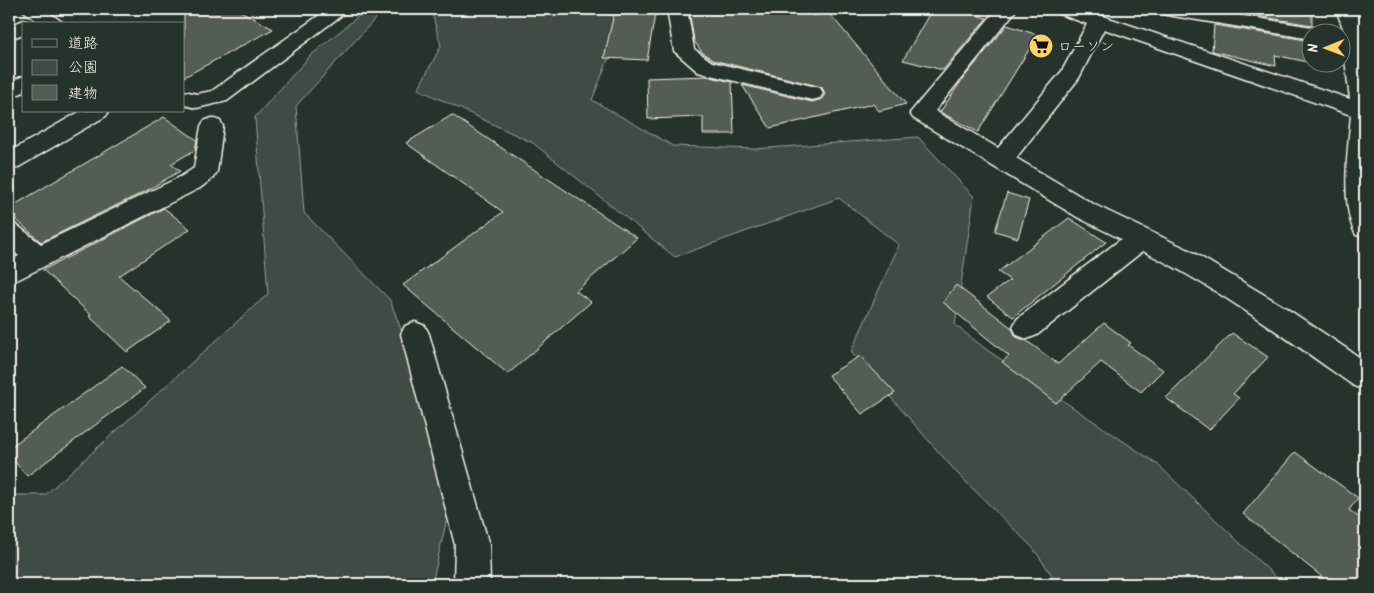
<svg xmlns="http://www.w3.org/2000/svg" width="1374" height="593" viewBox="0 0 1374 593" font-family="Kalam,'Klee One',sans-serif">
	<rect width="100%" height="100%" fill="#26332d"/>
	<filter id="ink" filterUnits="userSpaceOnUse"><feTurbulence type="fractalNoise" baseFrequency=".02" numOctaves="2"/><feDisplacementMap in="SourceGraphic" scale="10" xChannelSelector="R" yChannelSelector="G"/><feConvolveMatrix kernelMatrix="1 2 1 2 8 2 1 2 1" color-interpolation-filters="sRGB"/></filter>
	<g filter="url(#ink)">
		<g fill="#414b45" stroke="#9a9e96">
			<path d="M367 9H384L296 106 304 213 390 300 415 367 450 505 432 584H9V495H45L268 294 255 117 310 56Z"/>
			<path d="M431 9H628L592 100 673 146 755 149 918 137 974 197 955 325 987 350 1156 463 1283 584H1058L1033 548 957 473 851 352 899 245 839 198 675 257 533 143 418 89 441 46Z"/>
		</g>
		<g fill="#525c55" stroke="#f4f1e8">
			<path d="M184 9H237L273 29 184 77Z"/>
			<path d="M615 9H656L647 60 604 58Z"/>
			<path d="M689 9H812L813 16 828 12 906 104 879 111 873 104 770 128 742 85 812 102 822 99 825 94 822 87 713 60 702 52 694 41Z"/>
			<path d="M932 9H983L979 16 987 18 943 70 903 60Z"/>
			<path d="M1215 9H1312V25Z"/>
			<path d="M1007 25 1038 35 978 132 940 112 962 80Z"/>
			<path d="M1214 25 1312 41V63L1275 55 1276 66 1212 51Z"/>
			<path d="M706 76 732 82 734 134H703V117L648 119 647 78Z"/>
			<path d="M452 115 637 238 576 291 591 302 508 374 403 285 503 212 406 143Z"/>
			<path d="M164 117 197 140 195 150 171 164 180 171 146 191 41 242 9 213V208Z"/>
			<path d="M1007 193 1029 200 1018 238 995 231Z"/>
			<path d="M164 208 190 229 119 276 171 321 127 352 89 316 91 315 43 270Z"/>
			<path d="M1069 218 1106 242 1013 317 987 297 1010 280 998 272Z"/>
			<path d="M956 285 1012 328 1016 337 1027 341 1058 364 1104 323 1131 343 1128 345 1163 370 1141 392 1101 362 1056 403 1002 362 1009 356 943 302Z"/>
			<path d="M1232 333 1268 357 1233 394 1239 398 1209 430 1166 398Z"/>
			<path d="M860 356 895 393 862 414 828 375Z"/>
			<path d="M122 366 145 388 27 476 9 455V448Z"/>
			<path d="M1295 452 1358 498 1349 510 1365 522V584H1331L1243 514Z"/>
		</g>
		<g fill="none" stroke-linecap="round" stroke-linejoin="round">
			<defs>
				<g id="minor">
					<path d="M21 9H44L65 24H41Z"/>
					<path d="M328 9H350L227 101 197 108 184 105V91L197 94 212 91Z"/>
					<path d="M667 9H687L694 49 712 62 820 88 823 93 820 98 812 100 698 72 674 51Z"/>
					<path d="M997 9H1017L935 111 998 148 1062 71 1087 24 1057 13 1054 9H1082L1350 99 1342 37 1345 34 1336 9H1356L1365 35V43L1361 45 1365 65V237L1356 235C1340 207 1348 147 1351 115L1104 29 1079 78 1016 158 1095 205 1189 250 1283 306 1365 361V390L1354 386C1286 338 1218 288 1143 251L1037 335 1027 339 1017 335 1013 327 1017 319 1121 239 1077 217 913 118 910 113Z"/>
					<path d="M24 20 32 24H24V34L9 39V26Z"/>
					<path d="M24 76V92L9 98V82Z"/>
					<path d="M81 111H109L106 116 17 168 9 170V152Z"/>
					<path d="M212 118 220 121 223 126 217 172 213 178 200 188 9 284V261L19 256 9 247V223L18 226 41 244 182 176 194 168 201 126 204 121Z"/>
					<path d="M415 322 425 326 429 334 489 545 490 584H454L455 545 401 334 405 326Z"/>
				</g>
				<g id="major">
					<path d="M1157 9H1201L1312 27 1319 29 1322 32H1312V39L1167 15 1160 13Z"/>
					<path d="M1342 31 1365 35V47L1342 43V32H1336Z"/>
				</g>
			</defs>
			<use href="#minor" stroke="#f4f1e8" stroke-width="3"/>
			<use href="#major" stroke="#f4f1e8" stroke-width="3"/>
			<use href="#minor" fill="#26332d" fill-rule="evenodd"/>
			<use href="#major" fill="#26332d" fill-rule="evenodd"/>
		</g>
	</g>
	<defs>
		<symbol id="supermarket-disc" viewBox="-11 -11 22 22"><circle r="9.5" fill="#ffd166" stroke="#26332d"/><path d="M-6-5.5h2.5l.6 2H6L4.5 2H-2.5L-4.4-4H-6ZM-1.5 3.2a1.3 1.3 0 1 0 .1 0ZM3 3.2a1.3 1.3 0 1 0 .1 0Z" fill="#111"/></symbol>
	</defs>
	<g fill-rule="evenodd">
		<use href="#supermarket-disc" x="1027" y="32" width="28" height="28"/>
	</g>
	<g text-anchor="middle" stroke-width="4" stroke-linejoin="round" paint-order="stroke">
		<g font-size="14" fill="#f4f1e8" stroke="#26332d" text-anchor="start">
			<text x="1058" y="51">ローソン</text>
		</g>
	</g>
	<rect width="1374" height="593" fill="none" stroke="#26332d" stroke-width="30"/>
	<rect x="15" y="15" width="1344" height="563" fill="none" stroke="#f4f1e8" stroke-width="2" filter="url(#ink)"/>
	<rect x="22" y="22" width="162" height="90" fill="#26332d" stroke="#787f78"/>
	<rect x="32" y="39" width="25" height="8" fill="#26332d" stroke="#787f78"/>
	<text x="68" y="48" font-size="15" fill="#f4f1e8">道路</text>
	<rect x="32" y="60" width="25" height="15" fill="#414b45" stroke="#787f78"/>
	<text x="68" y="72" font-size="15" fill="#f4f1e8">公園</text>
	<rect x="32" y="85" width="25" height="15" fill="#525c55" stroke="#787f78"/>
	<text x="68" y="98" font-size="15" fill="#f4f1e8">建物</text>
	<g transform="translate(1326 48) rotate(269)"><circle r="24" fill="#26332d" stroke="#787f78"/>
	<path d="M0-4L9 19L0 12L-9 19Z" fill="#ffd166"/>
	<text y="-8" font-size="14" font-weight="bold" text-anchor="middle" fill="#f4f1e8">N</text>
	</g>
</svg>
